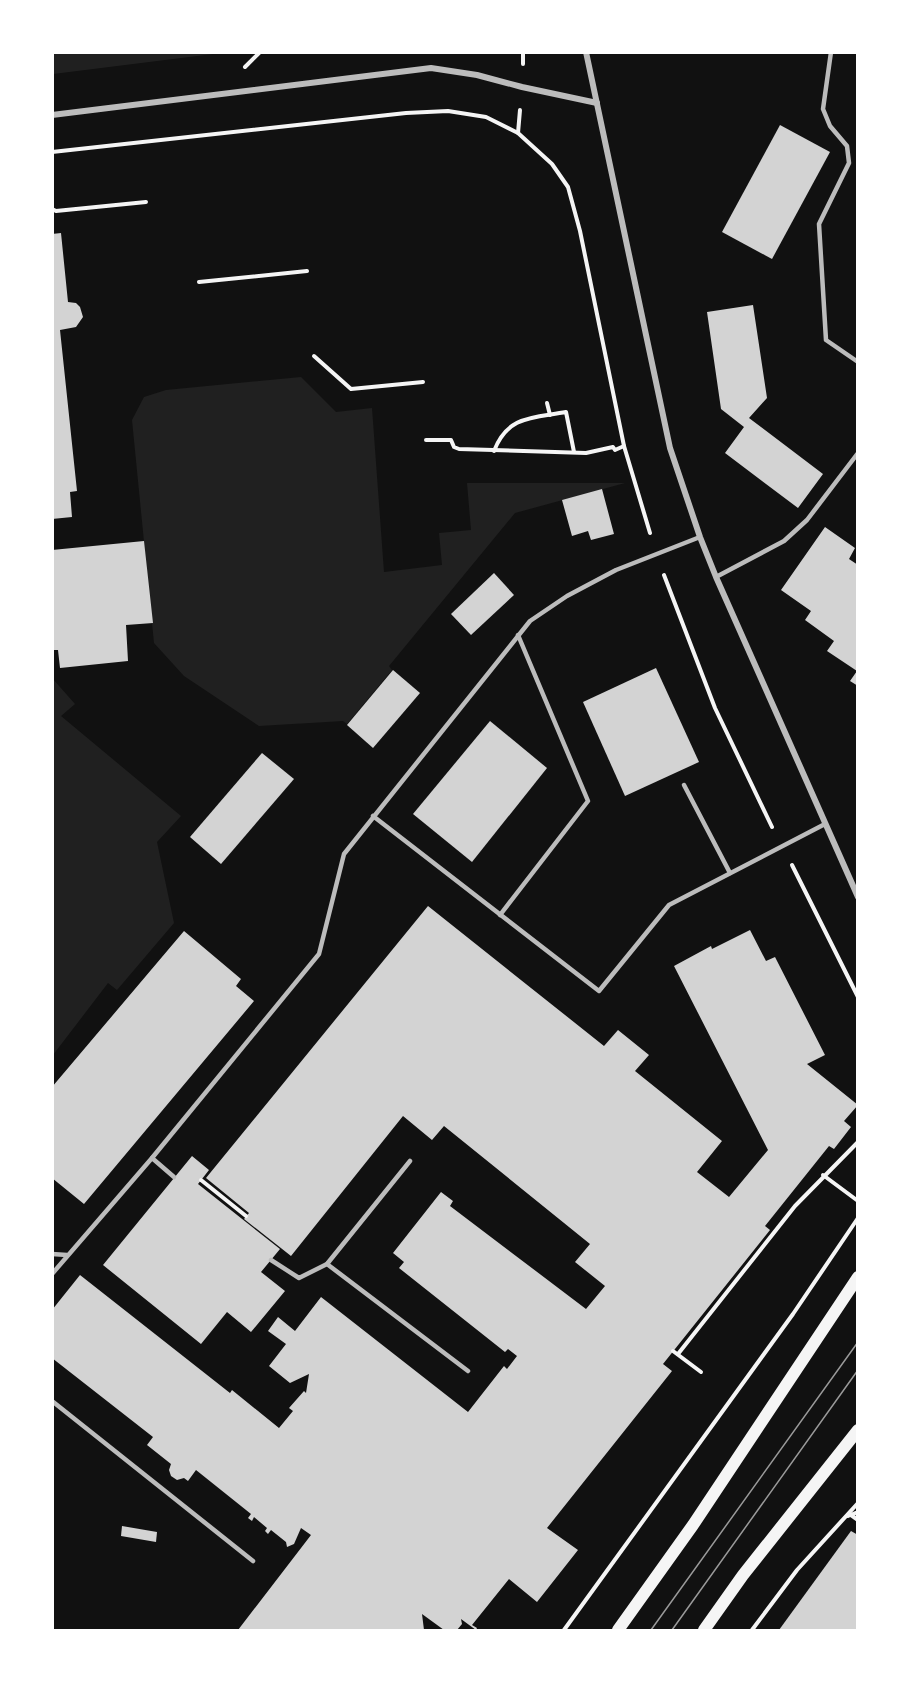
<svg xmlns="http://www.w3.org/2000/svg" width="910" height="1683" viewBox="0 0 910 1683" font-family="Roboto,sans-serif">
	<rect width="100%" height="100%" fill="#111"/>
	<g fill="#202020">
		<path d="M52 53 53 52 221 53 53 74Z"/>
		<path d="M301 377 336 412 372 408 384 572 442 565 439 533 471 530 467 483H625L515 513 389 666 392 670 347 724 343 721 259 726 184 676 154 643 132 420 144 397 166 390Z"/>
		<path d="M52 678 75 704 61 716 181 816 157 842 174 923 117 990 108 983 53 1055Z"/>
	</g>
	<g fill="#d3d3d3">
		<path d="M780 125 830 152 772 259 722 232Z"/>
		<path d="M61 233 68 302 76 303 80 307 83 317 76 327 60 330 77 491 70 492 72 517 52 519V234Z"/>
		<path d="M753 305 767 398 749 418 823 474 798 508 725 453 744 427 721 409 707 312Z"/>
		<path d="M602 489 614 534 591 540 588 531 572 536 562 500Z"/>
		<path d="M825 527 855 548 849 559 858 565V686L850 681 857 671 827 651 834 641 805 620 811 611 781 590Z"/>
		<path d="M144 541 153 623 126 625 128 661 60 668 58 650H52V550Z"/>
		<path d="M494 573 514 595 471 635 451 614Z"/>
		<path d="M656 668 699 762 625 796 583 702Z"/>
		<path d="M393 670 420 693 373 748 347 725Z"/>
		<path d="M490 721 547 768 472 862 413 814Z"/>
		<path d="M262 753 294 779 221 864 190 837Z"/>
		<path d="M428 906 604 1046 618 1030 649 1055 635 1071 722 1141 697 1172 729 1197 768 1150 674 966 711 946 712 949 750 930 766 961 775 957 825 1055 807 1064 858 1105 844 1121 851 1127 834 1149 829 1146 765 1226 770 1230 663 1364 672 1371 547 1528 578 1550 537 1602 509 1579 472 1625 477 1628 476 1630 461 1619 462 1624 457 1630H444L422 1614 424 1630H238L311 1535 301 1528 294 1544 287 1547 286 1542 271 1530 268 1534 265 1531 267 1528 254 1517 252 1521 248 1518 251 1514 196 1470 188 1481 184 1478 177 1480 171 1476 169 1470 171 1464 147 1445 153 1437 52 1358V1310L80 1275 230 1393 232 1390 279 1428 293 1411 289 1408 304 1391 306 1393 309 1374 290 1383 269 1366 286 1344 268 1331 278 1317 295 1331 321 1297 468 1412 504 1366 507 1369 517 1356 508 1349 505 1352 399 1268 404 1262 393 1253 441 1192 453 1201 450 1206 586 1309 605 1286 575 1262 590 1244 444 1126 432 1140 403 1116 291 1256 244 1219 249 1213 206 1178Z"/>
		<path d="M184 931 241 979 236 986 254 1001 84 1204 52 1178V1087Z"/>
		<path d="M192 1156 209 1170 198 1184 280 1249 261 1272 285 1291 251 1332 227 1312 201 1344 103 1265Z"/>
		<path d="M122 1526 157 1532 156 1542 121 1536Z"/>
		<path d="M851 1531 858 1535V1630H779Z"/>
	</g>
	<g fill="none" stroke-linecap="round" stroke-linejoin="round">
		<g stroke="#f5f5f5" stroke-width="4">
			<path d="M523 64V52"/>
			<path d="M245 67 260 52"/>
			<path d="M518 133 520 110"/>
			<path d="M52 152 406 113 448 111 486 117 518 133 552 164 568 187 580 231 624 446 650 533"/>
			<path d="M52 209 56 211 146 202"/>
			<path d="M199 282 307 271"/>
			<path d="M314 356 351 389 423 382"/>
			<path d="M547 403 550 415"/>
			<path d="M426 440H451L454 447 459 449 586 453 613 447 615 450 624 446"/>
			<path d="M494 451C508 415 533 418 566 412L574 452"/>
			<path d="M664 575 715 708 772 827"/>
			<path d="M792 865 858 997"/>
			<path d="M823 1175 858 1201"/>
			<path d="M201 1180 246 1216"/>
			<path d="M673 1351 701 1372"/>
			<path d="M678 1354 795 1206 858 1142"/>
			<path d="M851 1515 858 1520"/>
			<path d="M848 1516 858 1512"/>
			<path d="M564 1630 793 1314 858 1218"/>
			<path d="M752 1630 797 1570 858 1503"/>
		</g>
		<g stroke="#bcbcbc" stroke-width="4.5">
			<path d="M831 52 823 109 830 126 847 146 849 163 819 224 826 340 858 362"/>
			<path d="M716 577 784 541 807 520 858 453"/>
			<path d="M684 785 730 873"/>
			<path d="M373 816 599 991 669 905 825 824"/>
			<path d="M500 915 588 801 518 635"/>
			<path d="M152 1158 174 1177"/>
			<path d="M52 1254 67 1255"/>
			<path d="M271 1260 299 1278 327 1264 410 1161"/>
			<path d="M327 1264 468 1371"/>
			<path d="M52 1274 152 1158 319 954 344 854 530 621 567 596 616 570 700 537"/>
			<path d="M52 1401 253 1561"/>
		</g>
		<g stroke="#bcbcbc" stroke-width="6">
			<path d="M586 52 670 448 700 537 716 577 858 897"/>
			<path d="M52 115 431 68 477 75 522 87 597 103"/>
		</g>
		<g stroke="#f5f5f5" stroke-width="12">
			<path d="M618 1630 693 1525 858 1277"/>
			<path d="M704 1630 743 1575 858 1430"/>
		</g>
		<g stroke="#9a9a9a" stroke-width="1.5">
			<path d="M651 1630 858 1342"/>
			<path d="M672 1630 858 1370"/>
		</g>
	</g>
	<rect width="910" height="1683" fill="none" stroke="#ffffff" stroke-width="108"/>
</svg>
